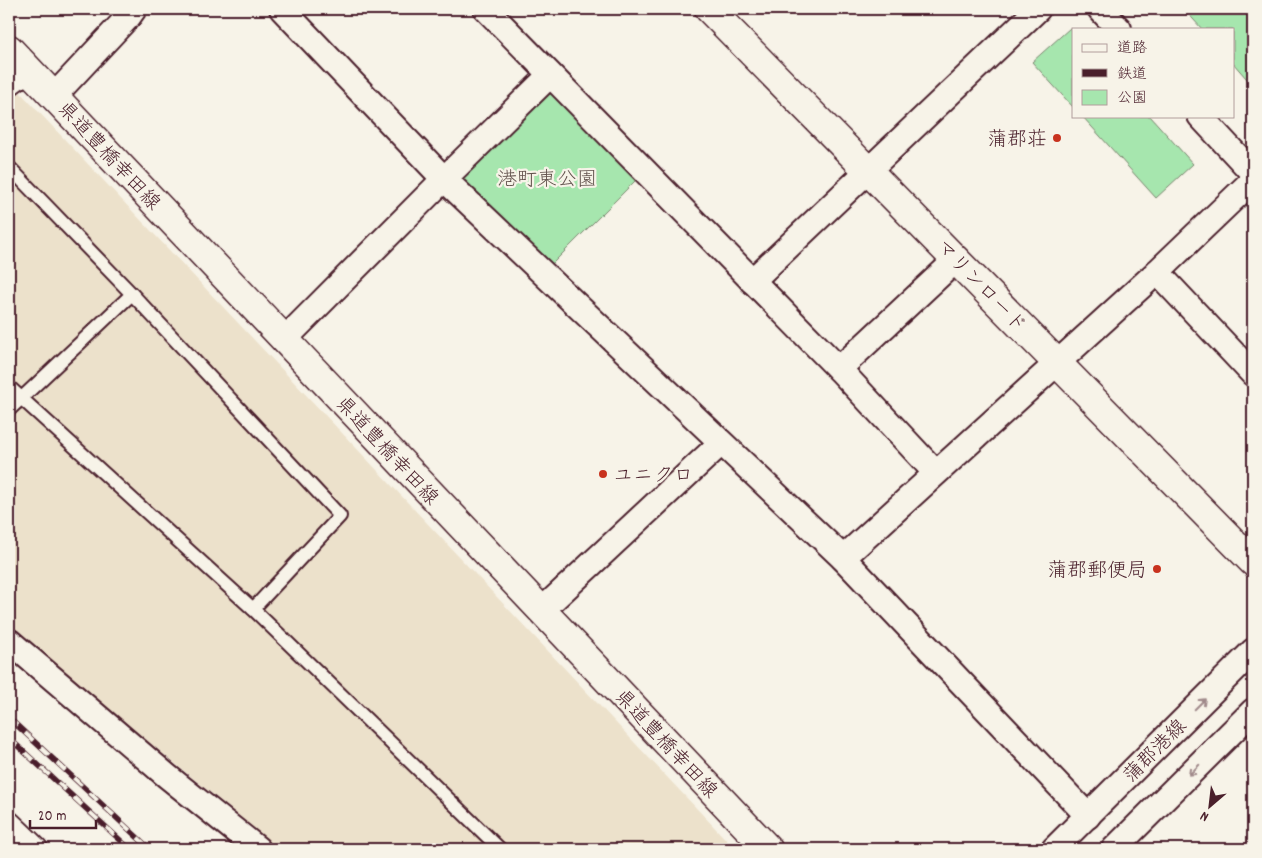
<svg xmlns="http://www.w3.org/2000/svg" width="1262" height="858" viewBox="0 0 1262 858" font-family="Dekko,'Klee One',sans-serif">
	<rect width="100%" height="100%" fill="#f7f3e8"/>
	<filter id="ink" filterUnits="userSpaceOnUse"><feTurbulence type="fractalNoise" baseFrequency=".02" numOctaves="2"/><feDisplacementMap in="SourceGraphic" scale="10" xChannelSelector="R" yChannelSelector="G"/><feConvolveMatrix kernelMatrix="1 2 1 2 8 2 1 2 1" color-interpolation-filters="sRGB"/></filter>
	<g filter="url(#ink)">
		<path fill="#ece1cb" d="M18 90 735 849H279L101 703 9 624V97Z"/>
		<g fill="#a6e6ae" stroke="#78826c">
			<path d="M1184 9H1253V86L1233 63V29H1202Z"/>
			<path d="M1070 28 1073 32V107L1032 62Z"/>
			<path d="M541 92 558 94 638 178 548 268 460 178Z"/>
			<path d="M1082 116H1150L1193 164 1156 198Z"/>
		</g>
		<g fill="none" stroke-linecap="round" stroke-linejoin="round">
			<defs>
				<g id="service">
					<path d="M9 167 132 294 340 516 253 609"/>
					<path d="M9 387 253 609 500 849"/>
					<path d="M9 410 132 294"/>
				</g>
				<g id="minor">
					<path d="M282 9 444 179 843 558 1088 816"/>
					<path d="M486 9 839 369 935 472"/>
					<path d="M1100 9 1119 29"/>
					<path d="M9 83 28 69"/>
					<path d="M54 96 129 16 134 9"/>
					<path d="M1200 116 1253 173"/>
					<path d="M1157 272 1253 374"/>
					<path d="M752 281 1038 9"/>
					<path d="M284 340 444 179 550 75"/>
					<path d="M839 369 957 259"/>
					<path d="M843 558 1157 272 1253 180"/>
					<path d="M541 611 721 443"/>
					<path d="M9 641 167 776 258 849"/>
					<path d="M9 824 35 849"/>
					<path d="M1054 849 1253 651"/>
					<path d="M1114 849 1253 711"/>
				</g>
				<path id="tertiary" d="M709 9 1253 562"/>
				<path id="secondary" d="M9 49 768 849"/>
			</defs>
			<use href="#service" stroke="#4a1f2b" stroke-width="16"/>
			<use href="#minor" stroke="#4a1f2b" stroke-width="28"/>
			<use href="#tertiary" stroke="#4a1f2b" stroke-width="31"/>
			<use href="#secondary" stroke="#4a1f2b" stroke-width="31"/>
			<use href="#service" stroke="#f7f3e8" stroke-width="12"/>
			<use href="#minor" stroke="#f7f3e8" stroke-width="24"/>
			<use href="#tertiary" stroke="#f7f3e8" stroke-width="28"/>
			<use href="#secondary" stroke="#f7f3e8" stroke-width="28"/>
			<defs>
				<g id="rail">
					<path d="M9 718 150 849"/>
					<path d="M9 738 130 849"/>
				</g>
			</defs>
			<use href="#rail" stroke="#4a1f2b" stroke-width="5.5"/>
			<use href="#rail" stroke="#f7f3e8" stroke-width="4" stroke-dasharray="11" stroke-linecap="butt"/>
		</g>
		<defs><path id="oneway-shaft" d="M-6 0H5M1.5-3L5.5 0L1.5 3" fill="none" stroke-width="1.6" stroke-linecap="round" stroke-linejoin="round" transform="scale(1.25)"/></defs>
		<g stroke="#a0898a">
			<use href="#oneway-shaft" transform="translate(1200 704) rotate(-45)"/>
			<use href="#oneway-shaft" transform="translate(1194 770) rotate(135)"/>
		</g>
	</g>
	<g fill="#c8321e" stroke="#f7f3e8" stroke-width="2">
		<circle cx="1057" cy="138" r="5"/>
		<circle cx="603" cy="474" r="5"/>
		<circle cx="1157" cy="569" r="5"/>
	</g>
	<g text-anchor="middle" stroke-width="4.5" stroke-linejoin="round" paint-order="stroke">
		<g font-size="20" fill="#4a1f2b" stroke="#f7f3e8" text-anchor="end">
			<text x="1047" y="145">蒲郡荘</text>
			<text x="613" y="481" text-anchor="start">ユニクロ</text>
			<text x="1147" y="576">蒲郡郵便局</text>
		</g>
		<g font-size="20" fill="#4a1f2b" stroke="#f7f3e8">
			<text transform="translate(110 155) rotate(47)" y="7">県道豊橋幸田線</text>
			<text transform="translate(982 285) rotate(46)" y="7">マリンロード</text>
			<text transform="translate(388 450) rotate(47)" y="7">県道豊橋幸田線</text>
			<text transform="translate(667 743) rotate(47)" y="7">県道豊橋幸田線</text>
			<text transform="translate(1154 750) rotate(-45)" y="7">蒲郡港線</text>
		</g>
		<g font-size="20" fill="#61514c" stroke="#f7f3e8">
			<text x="547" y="185">港町東公園</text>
		</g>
	</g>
	<rect width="1262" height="858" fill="none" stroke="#f7f3e8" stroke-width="30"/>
	<rect x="15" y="15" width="1232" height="828" fill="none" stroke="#4a1f2b" stroke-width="2" filter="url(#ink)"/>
	<rect x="1072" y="28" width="162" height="90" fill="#f7f3e8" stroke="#b29e9c"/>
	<rect x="1082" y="44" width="25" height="8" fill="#f7f3e8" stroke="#b29e9c"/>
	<text x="1117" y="52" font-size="15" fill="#4a1f2b">道路</text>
	<rect x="1082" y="69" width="25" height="8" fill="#4a1f2b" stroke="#b29e9c"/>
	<text x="1117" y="78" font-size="15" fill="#4a1f2b">鉄道</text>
	<rect x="1082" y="90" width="25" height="15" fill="#a6e6ae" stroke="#b29e9c"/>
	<text x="1117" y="102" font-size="15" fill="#4a1f2b">公園</text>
	<g transform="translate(1210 806) rotate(208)" stroke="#f7f3e8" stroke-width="4" paint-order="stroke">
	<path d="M0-4L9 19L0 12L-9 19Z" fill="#4a1f2b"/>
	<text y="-8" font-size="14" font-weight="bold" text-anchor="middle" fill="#4a1f2b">N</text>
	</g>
	<path d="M30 820v8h66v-8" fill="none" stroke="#4a1f2b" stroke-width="2.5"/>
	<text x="38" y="820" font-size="15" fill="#4a1f2b" stroke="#f7f3e8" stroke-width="4" paint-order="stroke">20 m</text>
</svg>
